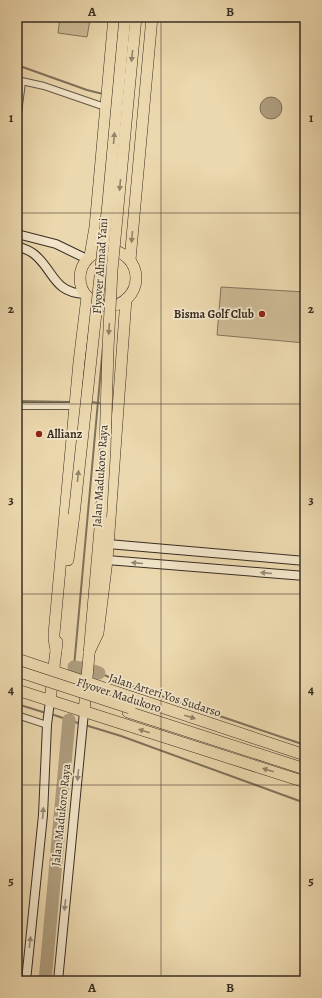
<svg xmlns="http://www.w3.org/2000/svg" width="322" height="998" viewBox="0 0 322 998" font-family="Alegreya,serif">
	<rect width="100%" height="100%" fill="#ecd8ae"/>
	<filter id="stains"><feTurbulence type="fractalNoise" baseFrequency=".005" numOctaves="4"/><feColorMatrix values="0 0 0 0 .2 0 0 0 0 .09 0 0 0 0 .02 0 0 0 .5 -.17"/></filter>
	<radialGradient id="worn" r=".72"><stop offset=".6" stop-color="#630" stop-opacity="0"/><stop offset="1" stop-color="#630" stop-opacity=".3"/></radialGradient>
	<g fill="#cdbb96" stroke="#82745c">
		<path d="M60 17 90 20 87 37 58 33Z"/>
		<path d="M221 287 305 292V343L217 335Z"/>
	</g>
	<circle fill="#af9e7f" stroke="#7f715a" cx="271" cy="108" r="11"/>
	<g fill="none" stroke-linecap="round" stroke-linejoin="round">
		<g stroke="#7f715a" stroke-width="2">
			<path d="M17 65 87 90 103 94"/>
			<path d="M17 401 72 402"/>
			<path d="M90 402 99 403"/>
			<path d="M74 667 103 346"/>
			<path d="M99 673 134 687 305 745"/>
			<path d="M17 704 46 713"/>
			<path d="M51 714 81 724"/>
			<path d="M85 725 121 736 305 803"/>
		</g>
		<g stroke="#af9e7f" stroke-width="13">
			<path d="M74 667 87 669 99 673"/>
			<path d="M45 981 69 720"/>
		</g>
		<defs>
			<g id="street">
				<path d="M17 80 44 86 105 107"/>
				<path d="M17 121 22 82"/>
				<path d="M17 406H75"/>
				<path d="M17 715 47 725"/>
			</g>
			<g id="secondary">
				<path d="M17 234 56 244 87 259"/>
				<path d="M17 246C23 248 29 250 34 254 54 270 53 293 85 294"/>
				<path d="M108 544 305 561"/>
				<path d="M107 560 305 576"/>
				<path d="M26 981 43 815 47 725 50 701"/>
				<path d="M58 981 84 712"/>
			</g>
			<g id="highway">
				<circle cx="108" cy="278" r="28"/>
				<path d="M90 256 95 227 114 17"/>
				<path d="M130 260 152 17"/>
				<path d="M68 560 74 515"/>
				<path d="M56 650 54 639V634L79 362 87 297"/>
				<path d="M89 652 98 633 107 560 126 299"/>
				<path d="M17 659 305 755"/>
				<path d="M17 690 305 782"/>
				<path d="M50 701 57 642"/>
				<path d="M84 712 101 517"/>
				<path d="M128 712 305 769"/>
			</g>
		</defs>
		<use href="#street" stroke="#655846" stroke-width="8"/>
		<use href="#secondary" stroke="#382d23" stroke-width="10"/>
		<use href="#highway" stroke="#382d23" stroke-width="12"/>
		<use href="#street" stroke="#f3e6ca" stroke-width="6"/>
		<use href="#secondary" stroke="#f3e6ca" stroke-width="8"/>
		<use href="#highway" stroke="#ecd8ae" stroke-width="11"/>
		<defs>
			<g id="highway-bridge">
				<path d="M74 515 108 203 125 17"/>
				<path d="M101 517 105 449 108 349 112 270 136 17"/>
				<path d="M17 671 130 708"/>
			</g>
		</defs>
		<use href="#highway-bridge" stroke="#382d23" stroke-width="12" stroke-linecap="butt"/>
		<use href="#highway-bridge" stroke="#ecd8ae" stroke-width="11"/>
	</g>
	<defs><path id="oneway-solid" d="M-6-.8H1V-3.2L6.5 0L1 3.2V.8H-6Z"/></defs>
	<g fill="#928268">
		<use href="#oneway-solid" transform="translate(132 56) rotate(96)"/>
		<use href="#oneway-solid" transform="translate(114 138) rotate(-85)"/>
		<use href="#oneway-solid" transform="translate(120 185) rotate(95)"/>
		<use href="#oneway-solid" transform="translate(132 237) rotate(95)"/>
		<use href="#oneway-solid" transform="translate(109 329) rotate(94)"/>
		<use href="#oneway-solid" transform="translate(78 476) rotate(-84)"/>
		<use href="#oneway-solid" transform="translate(190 717) rotate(18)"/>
		<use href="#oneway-solid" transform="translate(144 731) rotate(-162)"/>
		<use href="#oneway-solid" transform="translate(268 770) rotate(-162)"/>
	</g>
	<g fill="#968a76">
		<use href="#oneway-solid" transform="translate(137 563) rotate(-175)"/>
		<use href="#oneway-solid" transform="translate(266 573) rotate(-175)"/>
		<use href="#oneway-solid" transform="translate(78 775) rotate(96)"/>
		<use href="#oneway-solid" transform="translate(43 813) rotate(-86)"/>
		<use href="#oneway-solid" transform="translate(65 905) rotate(96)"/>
		<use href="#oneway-solid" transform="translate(30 942) rotate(-84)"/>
	</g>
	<path fill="none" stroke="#382d23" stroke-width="1" stroke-opacity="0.55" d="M161 17V981M17 213H305M17 404H305M17 594H305M17 785H305"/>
	<g fill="#8f2418" stroke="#f3e6ca" stroke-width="1.5">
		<circle cx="262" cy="314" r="4"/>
		<circle cx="39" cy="434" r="4"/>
	</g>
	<g text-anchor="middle" stroke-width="3.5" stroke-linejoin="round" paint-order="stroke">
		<g font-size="12" fill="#382d23" stroke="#f3e6ca">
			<text transform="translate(100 266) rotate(-86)" y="4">Flyover Ahmad Yani</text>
			<text transform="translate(100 476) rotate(-86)" y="4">Jalan Madukoro Raya</text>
			<text transform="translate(119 695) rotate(18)" y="4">Flyover Madukoro</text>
			<text transform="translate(165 695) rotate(18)" y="4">Jalan Arteri Yos Sudarso</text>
			<text transform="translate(61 815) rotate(-84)" y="4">Jalan Madukoro Raya</text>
		</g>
		<g font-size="12" font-weight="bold" fill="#382d23" stroke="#f3e6ca" text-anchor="end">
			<text x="254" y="318">Bisma Golf Club</text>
			<text x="47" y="438" text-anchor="start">Allianz</text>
		</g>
	</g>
	<rect width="322" height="998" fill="none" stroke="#ecd8ae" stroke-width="44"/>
	<rect x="22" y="22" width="278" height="954" fill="none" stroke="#382d23" stroke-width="1.5"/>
	<g font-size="13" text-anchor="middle" font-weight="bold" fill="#382d23">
		<text x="92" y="16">A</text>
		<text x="230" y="16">B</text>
		<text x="11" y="122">1</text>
		<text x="311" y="122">1</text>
		<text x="11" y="313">2</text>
		<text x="311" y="313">2</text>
		<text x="11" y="504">3</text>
		<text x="311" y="504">3</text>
		<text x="11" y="694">4</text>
		<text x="311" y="694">4</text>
		<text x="11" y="885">5</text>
		<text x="311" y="885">5</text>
		<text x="92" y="992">A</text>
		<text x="230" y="992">B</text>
	</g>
	<rect width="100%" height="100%" filter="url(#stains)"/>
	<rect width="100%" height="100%" fill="url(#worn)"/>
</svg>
